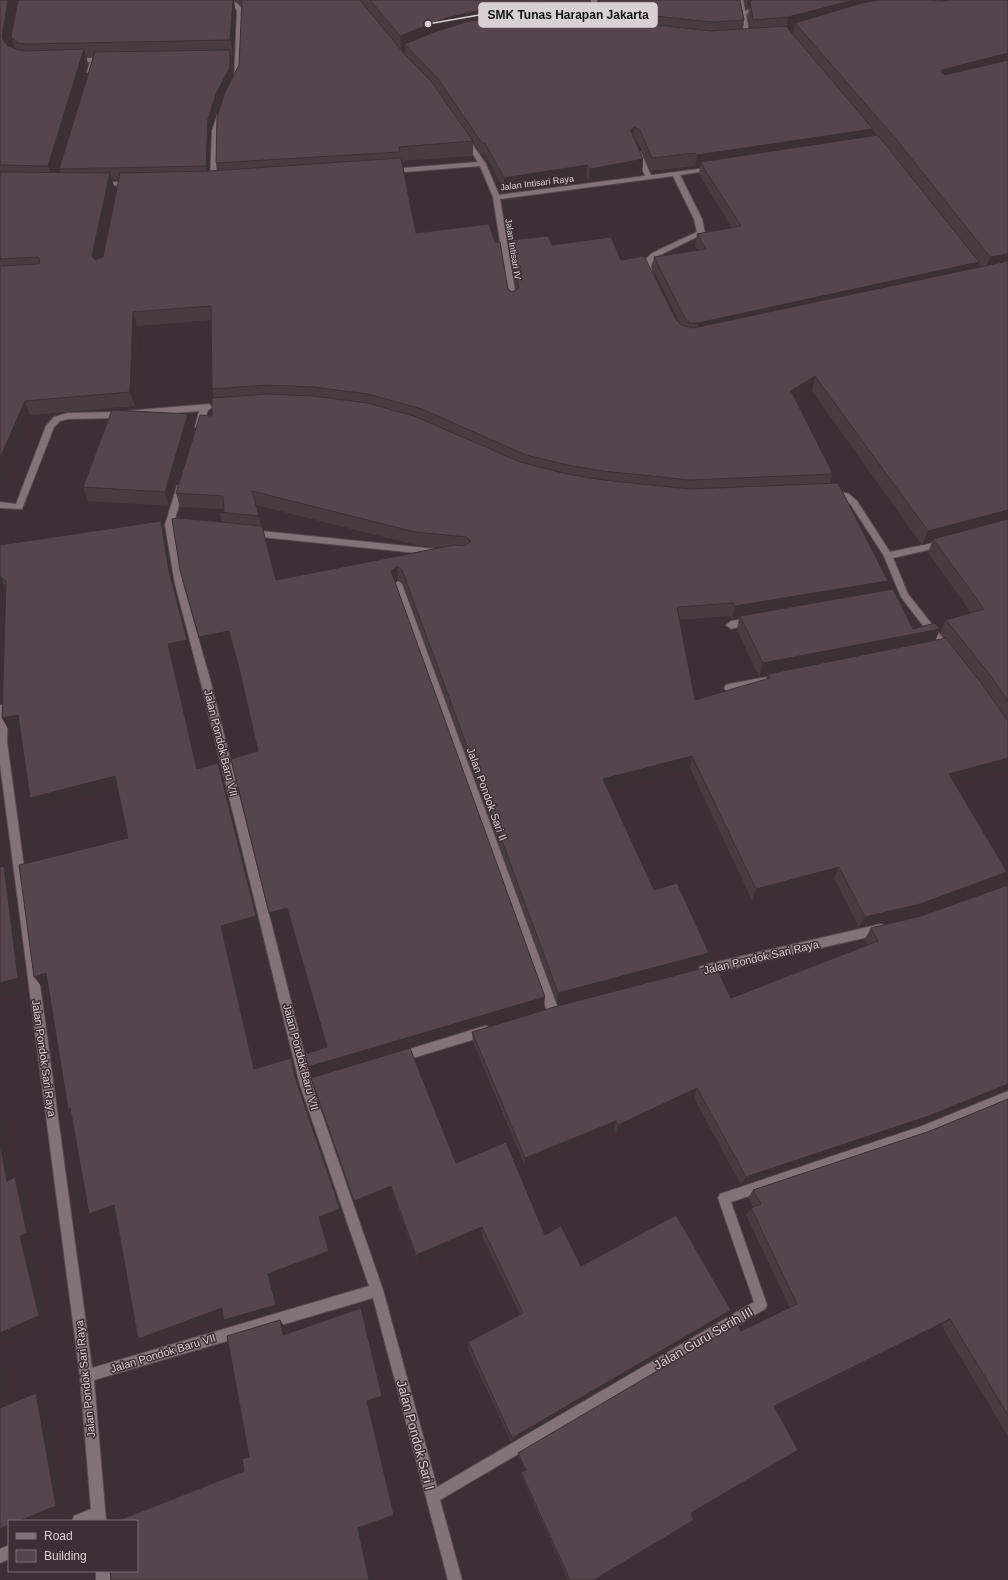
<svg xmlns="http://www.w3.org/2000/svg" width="1008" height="1580" viewBox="0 0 1008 1580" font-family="Arial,sans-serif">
	<rect width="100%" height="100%" fill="#3d2f35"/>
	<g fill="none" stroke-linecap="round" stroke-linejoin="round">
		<defs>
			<path id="service" d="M636 151 641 152 652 178 651 179 646 178 635 152Z"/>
			<g id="minor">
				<path d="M225 0C235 0 238 3 243 11L240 81 237 83 234 81 237 11 233 5Z"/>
				<path d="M591 0H597L596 26 593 28 590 26Z"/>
				<path d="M737 0H743L745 11 780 0H789L746 14 750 38 747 40 744 38Z"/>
				<path d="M94 58 97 60 93 72 90 74 87 72 90 62 74 63 71 61 74 59Z"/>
				<path d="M220 113 223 115 218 131 216 182 213 184 210 182 212 131 217 115Z"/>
				<path d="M466 137 468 138 486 164 499 195 714 167V169L712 170 680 175 702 219 705 233 656 257C650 264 650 268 654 276L650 278H647C636 258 654 252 669 245 678 241 688 236 697 232L694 219 673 176 500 199 517 303 516 305H510L493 197 480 166 391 173 388 171 391 169 478 162 463 139Z"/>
				<path d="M100 182H132L135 184 132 186 98 185 97 184Z"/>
				<path d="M209 404 213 407 208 410 203 427 199 430 195 427 199 411 114 418 68 419 60 421 54 427 22 509 0 508V502L16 504 46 426 54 417 68 413 114 412Z"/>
				<path d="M181 483 185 486 173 525 183 584 211 683 312 1085 383 1290 437 1487 754 1302 718 1198 720 1194 922 1126 1008 1091V1103L922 1138 731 1202 767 1305 765 1309 440 1500 462 1580H448L373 1298 94 1380 106 1521H72L74 1516 91 1509 80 1376 0 764V705H6L8 708 7 742 92 1368 369 1286 300 1085 201 683 175 584 165 525 177 486Z"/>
				<path d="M832 489 849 494 857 501 890 552 942 541 945 542 946 544 945 546 893 558 908 594 950 647 952 650 950 653H944L901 597 884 556 851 505 843 498 829 494 828 492Z"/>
				<path d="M251 530 436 549 440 552 436 555 251 536 247 533Z"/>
				<path d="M398 581 402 584 559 1011 557 1015 553 1016 549 1015 547 1011 394 584Z"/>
				<path d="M752 618 755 619 757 621 755 623 731 629 726 625 731 621Z"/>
				<path d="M767 677 770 678 772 681 770 684 767 685 729 692 726 691 724 688 726 685 729 684Z"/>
				<path d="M881 924 885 926 886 929 885 932 881 934 704 975 700 974 699 970 700 966 704 965Z"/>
				<path d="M485 1026 489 1027 491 1031 489 1035 485 1036 400 1062 396 1061 394 1057 396 1053 400 1052Z"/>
				<path d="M9 1545V1559L0 1563V1549Z"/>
				<rect x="96" y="1571" width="14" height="9"/>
			</g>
		</defs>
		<use href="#service" stroke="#574b4f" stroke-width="2"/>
		<use href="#minor" stroke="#574b4f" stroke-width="2"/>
		<use href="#service" fill="#837379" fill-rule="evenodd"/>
		<use href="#minor" fill="#837379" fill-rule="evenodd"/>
	</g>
	<g fill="#483c41" fill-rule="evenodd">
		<path d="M0 0 14 2 7 45 15 49 11 37 18 0H590L589 18 598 19V0H740L744 20 743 29H750L748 15 749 8 746 9 744 0H1008V769L954 783 1007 872 999 884 914 915 859 927 834 878 752 900 690 768 608 789 654 890 709 953 706 964 557 1003 403 583 398 580 395 582 544 1007 311 1076 327 1047 290 919 273 924 258 751 239 668 233 644 203 650 222 522 219 512 224 511 223 509 180 507 176 493 212 416 214 398 212 389 211 320 137 326 135 406 30 415 0 487ZM234 0 239 3 242 7 239 65 232 77V62L231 55H233L235 11ZM794 29 793 35 789 31ZM405 49V55L401 50ZM86 57H93L59 169 61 173H55L88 64ZM224 96 216 163 217 171H209L211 131 219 106ZM873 130 877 135 871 136ZM635 141 638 142 650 171 694 166 695 168 700 167 699 174 732 228 697 234 695 246 698 250 654 257 653 269 680 324 621 260 552 245 511 240V255L516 290 512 292 416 233 402 161 473 156V142L482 155H485L504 190 586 177 589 181 642 172 643 159ZM112 179H119L103 257 99 258 114 187ZM978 263 981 267 977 268ZM812 391 922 545 932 542 928 552 971 613 946 620 940 633 945 639 935 641 940 629H913L884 591 830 483 833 474 796 400ZM256 505 416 545 439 548 276 580ZM730 616 732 619 739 618 737 630 759 677 767 675 766 680 695 700 679 620Z"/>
		<path d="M192 429 169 506 88 501 83 487Z"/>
		<path d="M161 521 165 534 174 584 192 653 173 657 199 768 218 763 222 775 260 927 226 936 256 1068 294 1067 299 1085 343 1216 322 1224 332 1257 273 1280 280 1311 229 1326 224 1320 223 1315 145 1344 138 1339 116 1214 97 1221 48 985 42 987 128 838 118 789 37 810 20 728 9 730 2 718 6 590 2 592 0 636V545Z"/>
		<path d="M1008 885V1090H1007L921 1125 741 1185 694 1098 616 1134 614 1130 525 1166 473 1042 472 1032 731 998 868 945 865 939 871 928 921 916Z"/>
		<path d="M311 1078 456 1163 545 1235 581 1266 725 1317 511 1442 468 1349V1342L520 1315 482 1236 418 1263 393 1195 357 1210Z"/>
		<path d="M1008 1099V1436L941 1325 774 1407 691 1513 594 1580H568L521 1475V1472L525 1470 518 1456V1453L741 1331 790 1308 746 1215 751 1208 753 1207 748 1198 753 1190 930 1131Z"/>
	</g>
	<g fill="#3b3135">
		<path d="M8 0H16L14 2 7 52 2 38Z"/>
		<path d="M233 0H234L235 11 233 55 230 40Z"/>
		<path d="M748 0H775L750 1 749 8 746 9Z"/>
		<path d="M854 0H890L795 23 794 29 786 32 788 17Z"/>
		<path d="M939 0H965L937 9Z"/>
		<path d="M499 6V20L405 44V49L401 50 400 36 446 18Z"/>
		<path d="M84 49 88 64 53 180 48 166Z"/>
		<path d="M230 50 232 62V79L219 106 211 131 209 178 206 166 208 119Z"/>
		<path d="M1008 53V65L938 85 941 72 942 70Z"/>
		<path d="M634 127 633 140 631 131Z"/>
		<path d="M873 129 870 141 700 162V167L695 168 697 155Z"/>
		<path d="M643 159 642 172 589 181 590 169Z"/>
		<path d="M587 165 586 177 504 190V178Z"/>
		<path d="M110 173 114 187 97 271 92 256Z"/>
		<path d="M1008 254V267L985 271 990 257Z"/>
		<path d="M979 262 974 274 696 335 698 323Z"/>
		<path d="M133 312 137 326 135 406 130 392Z"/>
		<path d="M815 376 812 391 787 405 791 391Z"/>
		<path d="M25 401 30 415 0 487V458Z"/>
		<path d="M188 414 192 429 169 506 165 492Z"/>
		<path d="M1008 510V522L933 539 932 542 922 545 928 531Z"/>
		<path d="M161 521 165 534 174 584 192 653 173 657 202 781 197 769 168 644 169 571Z"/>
		<path d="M397 566 398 580 393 585 391 571Z"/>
		<path d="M0 576 7 590 2 592 0 636Z"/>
		<path d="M888 581 883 594 740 616 739 618 732 619 735 606Z"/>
		<path d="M940 629 934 643 768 674 767 675 759 677 763 663Z"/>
		<path d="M229 631 233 644 203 650 199 637Z"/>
		<path d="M18 715 25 727 9 730 2 718Z"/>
		<path d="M692 756 690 768 602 791 603 779Z"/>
		<path d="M1008 758V769L942 786 949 774Z"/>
		<path d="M218 763 222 775 260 927 226 936 258 1078 254 1069 221 926Z"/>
		<path d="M115 776 121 788 37 810 30 798Z"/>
		<path d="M4 866 14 880 28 991 0 999Z"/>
		<path d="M839 867 834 878 752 900 756 889Z"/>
		<path d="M1007 872 999 884 914 915 859 927 865 917Z"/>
		<path d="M287 908 290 919 273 924 269 913Z"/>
		<path d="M709 953 706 964 557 1003 558 993Z"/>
		<path d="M46 973 54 983 42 987 34 977Z"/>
		<path d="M545 997 544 1007 311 1076 308 1067Z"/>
		<path d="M291 1058 294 1067 299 1085 343 1216 322 1224 332 1257 273 1280 280 1311 229 1326 224 1320 268 1274 319 1217 295 1077Z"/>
		<path d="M1008 1084V1089L1007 1090 921 1125 741 1185 746 1177Z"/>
		<path d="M697 1088 694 1098 616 1134 618 1125Z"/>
		<path d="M0 1102 17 1189 7 1181 0 1144Z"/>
		<path d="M616 1121 614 1130 525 1166V1158Z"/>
		<path d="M15 1177 25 1186 37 1241 30 1243 49 1322 0 1343V1333L20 1236Z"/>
		<path d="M391 1186 393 1195 357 1210 354 1201Z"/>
		<path d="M114 1205 121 1213 97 1221 89 1214Z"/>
		<path d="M482 1227V1236L418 1263 416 1255Z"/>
		<path d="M222 1308 227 1314 145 1344 138 1339Z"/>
		<path d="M361 1308 364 1314 384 1400 370 1405 396 1517 361 1530 372 1580H369L358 1528 367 1401Z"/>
		<path d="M731 1310 725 1317 511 1442 512 1438Z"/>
		<path d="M950 1319 941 1325 768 1410 774 1406Z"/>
		<path d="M280 1320 284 1326 287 1340 283 1335Z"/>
		<path d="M0 1352 10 1412 0 1408Z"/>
		<path d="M36 1393 46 1398 66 1508 35 1521H19Z"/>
		<path d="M9 1525V1532L0 1535V1529Z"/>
	</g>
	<g fill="#54464c" stroke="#3b3135">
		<path d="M0 0H8L2 38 7 45 18 50 27 51 84 49 48 166 0 165Z"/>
		<path d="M18 0H233L230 40 28 44 18 43 11 37Z"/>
		<path d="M242 0H360L406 56 431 81 473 141 399 147 400 152 216 163 217 117 225 92 239 65Z"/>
		<path d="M370 0H590L589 9 540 3 499 6 446 18 400 36Z"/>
		<path d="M599 0H740L744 20 712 22 598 10Z"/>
		<path d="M753 0H854L788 17 753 20 750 1Z"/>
		<path d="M879 0H931L934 1H945L949 0H1008V53L942 70 941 72 945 75 1008 60V254L990 257 896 139 795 23 862 3Z"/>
		<path d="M532 11 711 31 786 26 873 129 697 155 695 153 652 158 640 130 634 127 631 131 643 159 590 169 587 165 504 178 485 143H482L439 80 405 44 434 32 466 22 499 16Z"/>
		<path d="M230 50V67L216 94 208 119 206 166 59 169 95 52Z"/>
		<path d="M878 135 979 262 698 323H690L686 320 654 257 706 249 697 234 741 226 700 162Z"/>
		<path d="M401 158 416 233 489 224 495 242H500L508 289 512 292 519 288 511 240 548 236 552 245 611 237 621 260 644 256 675 318 681 325 693 328 1008 261V510L928 531 815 376 791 391 833 474 690 480 603 471 567 465 526 455 422 409 368 394 313 387 268 385 212 389 211 306 133 312 130 392 25 401 0 458V266L39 264 40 259 38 257 0 259V172L110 173 92 256 95 260 103 257 120 173 210 171Z"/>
		<path d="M268 394 313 396 367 403 414 416 520 462 567 474 603 480 690 489 838 483 888 581 735 606 733 603 677 607 695 700 770 678 768 674 946 638 981 683 1008 721V758L949 774 1007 872 920 904 865 917 839 867 756 889 692 756 603 779 654 890 677 883 709 953 558 993 402 570 397 566 391 571 545 997 308 1067 305 1054 327 1047 287 908 269 913 231 759 258 751 239 668 229 631 199 637 180 570 172 519 180 518 262 526 276 580 454 545 465 546 471 541 466 537 415 532 252 491 259 516 219 512 224 511 223 496 176 493 200 415 212 416V398Z"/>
		<path d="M112 410 188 414 165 492 83 487Z"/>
		<path d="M1008 519V701L990 675 946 620 984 609 933 539Z"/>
		<path d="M161 521 169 571 187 640 168 644 197 769 218 763 256 916 221 926 254 1069 291 1058 295 1077 340 1209 319 1217 329 1251 268 1274 276 1305 224 1320 222 1308 138 1339 114 1205 89 1214 70 1108 68 1109 46 973 34 977 19 865 128 838 115 776 30 798 18 715 2 718 6 581 0 576V545Z"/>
		<path d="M893 589 913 629 935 623 940 629 763 663 740 616Z"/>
		<path d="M4 866 18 978 0 983V867Z"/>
		<path d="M1008 885V1084L929 1116 746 1177 697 1088 618 1125 616 1121 525 1158 472 1032 554 1007 715 965 731 998 878 941 871 928 921 916Z"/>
		<path d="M410 1048 456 1163 506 1142 545 1235 561 1226 581 1266 676 1215 731 1310 512 1438 468 1342 523 1313 482 1227 416 1255 391 1186 354 1201 311 1078Z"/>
		<path d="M1008 1099V1415L950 1319 774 1406 798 1450 691 1513 694 1520 594 1580H570L521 1472 526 1470 518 1453 737 1324 741 1331 797 1304 751 1208 761 1204 753 1190 930 1131Z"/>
		<path d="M0 1144 7 1181 15 1177 27 1233 20 1236 39 1316 0 1333Z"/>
		<path d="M361 1308 382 1396 367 1401 394 1515 358 1528 369 1580H111L110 1571H137V1521H117L244 1471 242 1459 249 1457 227 1336 280 1320 283 1335Z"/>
		<path d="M36 1393 56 1506 19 1521H9V1525L0 1529V1408Z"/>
	</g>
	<g text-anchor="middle" stroke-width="3" stroke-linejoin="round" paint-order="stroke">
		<g font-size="9" fill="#d9d0d3" stroke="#3d2f35">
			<text transform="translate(537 183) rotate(-7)" y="3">Jalan Intisari Raya</text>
			<text transform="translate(513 249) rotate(81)" y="3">Jalan Intisari IV</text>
		</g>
		<g font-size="11" fill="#d9d0d3" stroke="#3d2f35">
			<text transform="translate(221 743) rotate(76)" y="4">Jalan Pondok Baru VII</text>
			<text transform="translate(487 794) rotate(70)" y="4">Jalan Pondok Sari II</text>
			<text transform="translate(761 957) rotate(-13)" y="4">Jalan Pondok Sari Raya</text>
			<text transform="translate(301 1057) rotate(75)" y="4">Jalan Pondok Baru VII</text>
			<text transform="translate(44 1058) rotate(82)" y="4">Jalan Pondok Sari Raya</text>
			<text transform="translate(163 1353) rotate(-17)" y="4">Jalan Pondok Baru VII</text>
			<text transform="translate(85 1379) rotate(-96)" y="4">Jalan Pondok Sari Raya</text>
		</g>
		<g font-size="13" fill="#d9d0d3" stroke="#3d2f35">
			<text transform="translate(703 1338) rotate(-30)" y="5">Jalan Guru Serih III</text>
			<text transform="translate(416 1435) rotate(75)" y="5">Jalan Pondok Sari I</text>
		</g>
	</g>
	<path fill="none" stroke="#d9d0d3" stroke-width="1.5" d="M428 24L479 15"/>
	<circle fill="#d9d0d3" stroke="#3d2f35" stroke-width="1.5" cx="428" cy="24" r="4"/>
	<rect fill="#d9d0d3" stroke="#d9d0d3" stroke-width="1.5" x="479" y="3" width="178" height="24" rx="4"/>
	<g font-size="12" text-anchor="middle" font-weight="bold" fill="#111">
		<text x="568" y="19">SMK Tunas Harapan Jakarta</text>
	</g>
	<rect x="8" y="1520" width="130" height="52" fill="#3d2f35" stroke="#7b6f74"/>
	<rect x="16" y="1533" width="20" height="6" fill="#837379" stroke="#7b6f74"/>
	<text x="44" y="1540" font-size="12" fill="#d9d0d3">Road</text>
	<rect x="16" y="1550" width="20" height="12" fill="#54464c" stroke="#7b6f74"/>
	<text x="44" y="1560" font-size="12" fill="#d9d0d3">Building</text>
</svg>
